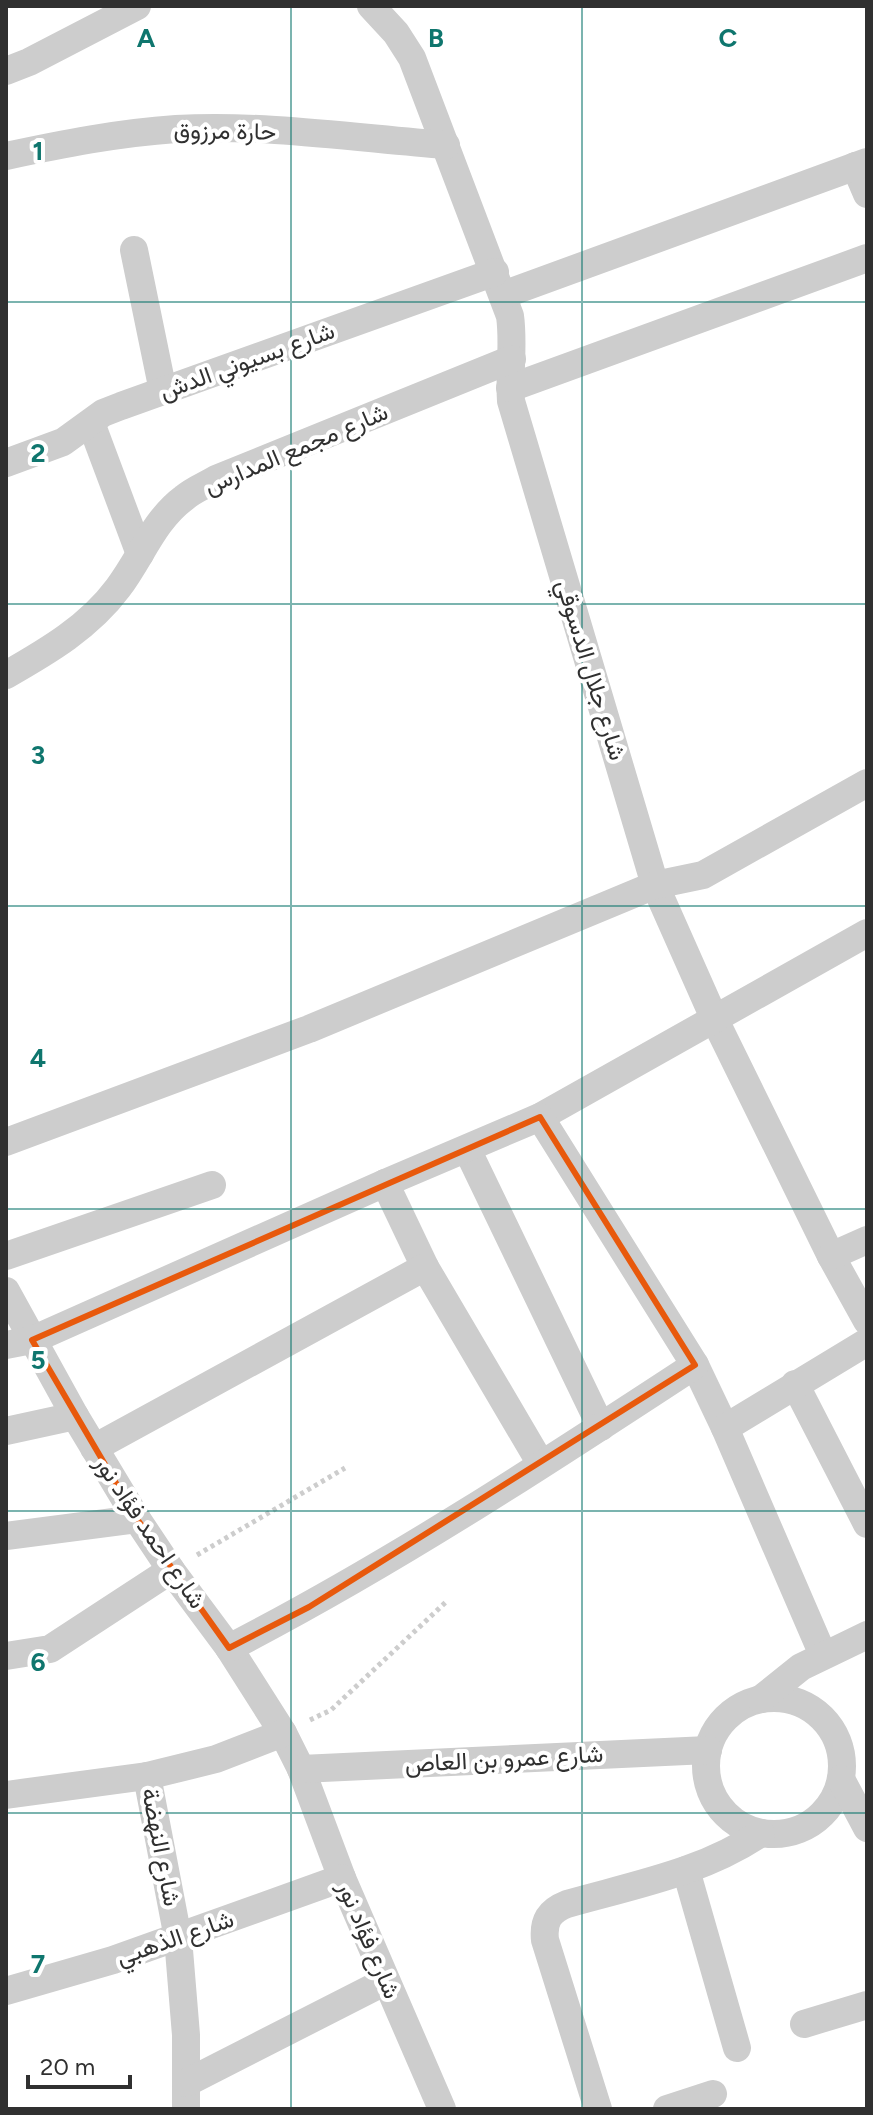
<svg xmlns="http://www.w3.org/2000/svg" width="873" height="2115" viewBox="0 0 873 2115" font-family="Figtree,Vazirmatn,sans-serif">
	<rect width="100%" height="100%" fill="#fff"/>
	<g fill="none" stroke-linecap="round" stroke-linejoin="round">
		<g stroke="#cdcdcd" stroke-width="5" stroke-dasharray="4 4" stroke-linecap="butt">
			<path d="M197 1555 345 1468"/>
			<path d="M310 1720 331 1710 447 1601"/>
		</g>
		<g stroke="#cdcdcd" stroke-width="28">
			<path d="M371 6 396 33 412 58 510 316C514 344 509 372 511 401L655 885 714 1018 831 1256 867 1321"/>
			<path d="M6 71 29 62 137 6"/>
			<path d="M6 156C62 144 118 133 176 129 265 124 357 138 446 145"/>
			<path d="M855 166 867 194"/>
			<path d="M134 250 163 391"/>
			<path d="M503 295 867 162"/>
			<path d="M510 388 867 258"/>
			<path d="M91 423 140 554"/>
			<path d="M6 463 63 442 103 413 121 406 495 272"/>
			<path d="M6 675C48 651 89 627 118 588 141 558 153 521 184 498 193 490 206 485 216 479L512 359"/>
			<path d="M6 1142 309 1029 655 885 703 875 867 783"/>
			<path d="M467 1149 601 1427"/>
			<path d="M385 1183 425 1267"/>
			<path d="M6 1256 212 1185"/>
			<path d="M831 1256 867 1240"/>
			<path d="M6 1291 75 1416 137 1519 171 1570 229 1648 283 1733 301 1769 342 1878 442 2109"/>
			<path d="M6 1345 32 1340 385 1183 540 1117 867 933"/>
			<path d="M695 1365 725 1428"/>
			<path d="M795 1384 867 1524"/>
			<path d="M6 1431 75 1416"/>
			<path d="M94 1448 425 1267 541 1464"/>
			<path d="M6 1536 137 1519"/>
			<path d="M229 1648C390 1565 544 1464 695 1365L540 1117"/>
			<path d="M823 1655 725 1428 867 1342"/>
			<path d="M6 1656 50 1649 171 1570"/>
			<circle cx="774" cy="1766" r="68"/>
			<path d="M761 1699 801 1667 867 1635"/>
			<path d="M301 1769 708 1750"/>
			<path d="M147 1776 178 1938 186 2035V2109"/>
			<path d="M841 1779 867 1828"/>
			<path d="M6 1795 147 1776 216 1759 283 1733"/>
			<path d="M686 1870 737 2048"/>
			<path d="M6 1991 113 1960 342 1878"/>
			<path d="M804 2024 867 2005"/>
			<path d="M186 2083 386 1981"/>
			<path d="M598 2109 545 1940C543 1921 549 1911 567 1904 634 1885 704 1872 761 1833"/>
			<path d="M667 2109 713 2094"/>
		</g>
	</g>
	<path fill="none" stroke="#e8590c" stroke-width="6" stroke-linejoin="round" d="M540 1117 695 1365 309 1607 229 1648 137 1519 32 1340Z"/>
	<path fill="none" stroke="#0f766e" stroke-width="2" stroke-opacity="0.55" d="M291 6V2109M582 6V2109M6 302H867M6 604H867M6 906H867M6 1209H867M6 1511H867M6 1813H867"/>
	<g text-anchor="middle" stroke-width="8" stroke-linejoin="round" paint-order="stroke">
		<g font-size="24" fill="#303030" stroke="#fff">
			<text transform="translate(225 131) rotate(1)" y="8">حارة مرزوق</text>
			<text transform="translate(247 361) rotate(-20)" y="8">شارع بسيوني الدش</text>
			<text transform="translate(296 449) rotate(-23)" y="8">شارع مجمع المدارس</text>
			<text transform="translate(591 670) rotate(73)" y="8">شارع جلال الدسوقي</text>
			<text transform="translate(150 1532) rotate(56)" y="8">شارع احمد فؤاد نور</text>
			<text transform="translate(504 1759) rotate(-3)" y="8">شارع عمرو بن العاص</text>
			<text transform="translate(161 1847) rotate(79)" y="8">شارع النهضة</text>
			<text transform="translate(175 1938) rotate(-19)" y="8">شارع الذهبي</text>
			<text transform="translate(369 1940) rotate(67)" y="8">شارع فؤاد نور</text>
		</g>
	</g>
	<g font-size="26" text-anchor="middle" font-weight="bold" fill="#0f766e" stroke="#fff" stroke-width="8" stroke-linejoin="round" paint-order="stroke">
		<text x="146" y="47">A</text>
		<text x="436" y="47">B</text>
		<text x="728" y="47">C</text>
		<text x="38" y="160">1</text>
		<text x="38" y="462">2</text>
		<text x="38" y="764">3</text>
		<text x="38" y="1067">4</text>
		<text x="38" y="1369">5</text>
		<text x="38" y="1671">6</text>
		<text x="38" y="1973">7</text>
	</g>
	<rect width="873" height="2115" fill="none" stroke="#303030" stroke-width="16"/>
	<path d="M28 2075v12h102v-12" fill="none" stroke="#303030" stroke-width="4"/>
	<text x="40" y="2075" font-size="24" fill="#303030" stroke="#ffffff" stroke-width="6" paint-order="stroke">20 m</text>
</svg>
